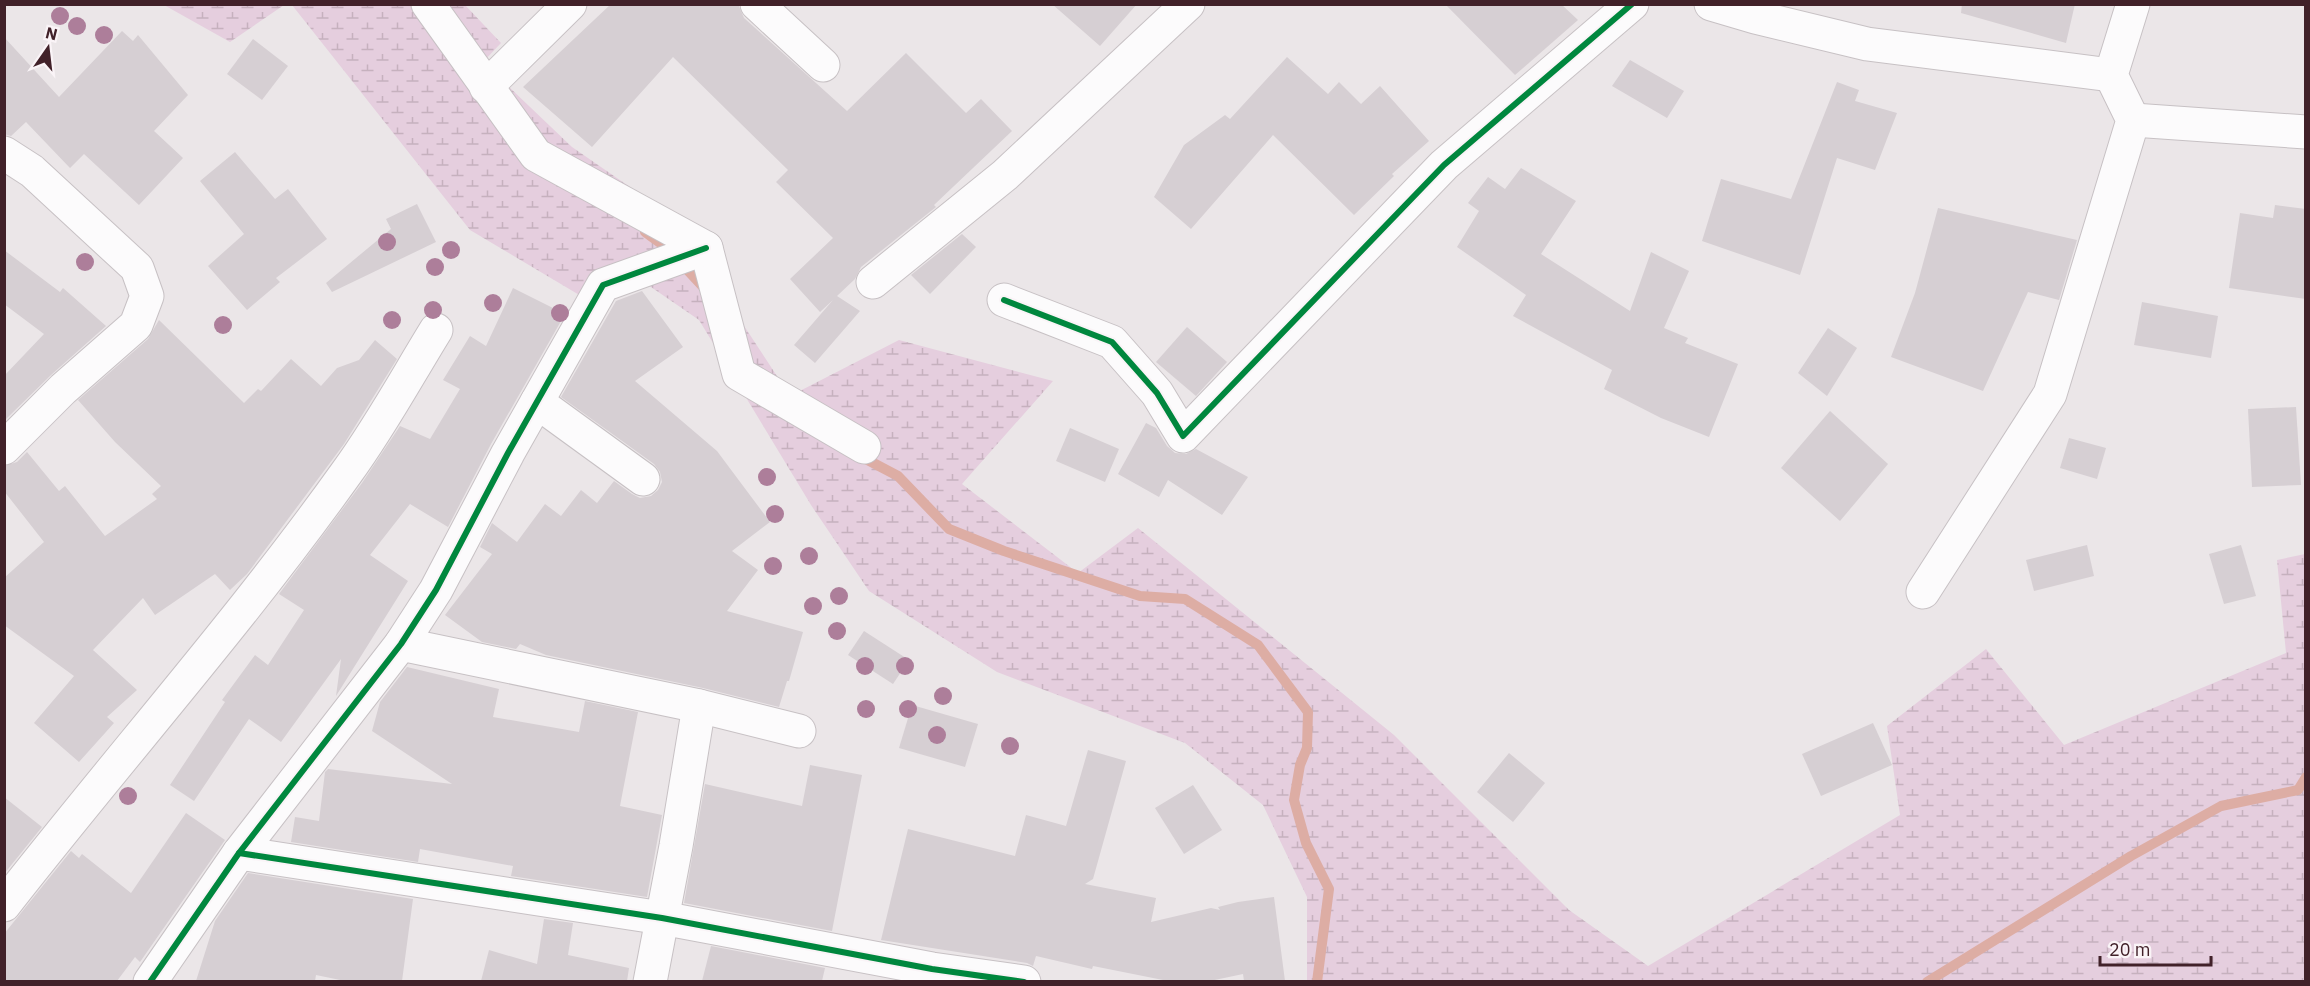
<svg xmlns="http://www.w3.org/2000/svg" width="2310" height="986" viewBox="0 0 2310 986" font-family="'IBM Plex Sans',sans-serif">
	<defs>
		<pattern id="wetland-marsh" width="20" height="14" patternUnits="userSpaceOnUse" patternTransform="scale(1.5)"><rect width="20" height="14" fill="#e5cede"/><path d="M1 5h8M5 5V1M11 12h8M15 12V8" fill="none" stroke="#c6b1be"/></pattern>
	</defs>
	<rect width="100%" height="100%" fill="#ebe6e8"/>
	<g fill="url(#wetland-marsh)">
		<path d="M164 5H284L230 42Z"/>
		<path d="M292 5H465L501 43 483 62 572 147 672 216 790 396 899 340 1053 381 962 484 1078 573 1138 528 1394 735 1569 910 1648 966 1900 815 1887 726 1986 649 2064 745 2286 653 2277 560 2305 554V981H1307V897L1263 805 1185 743 997 672 869 591 811 505 699 320 635 276 581 296 470 230Z"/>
	</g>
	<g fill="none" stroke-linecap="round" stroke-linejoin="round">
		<g stroke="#ddada4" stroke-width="10">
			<path d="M645 232 667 248 707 291"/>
			<path d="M860 456 898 476 949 529 1004 551 1140 596 1185 599 1258 645 1308 712 1307 748 1300 765 1294 800 1306 843 1329 889 1317 982"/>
			<path d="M1927 982 2131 856 2221 806 2298 790 2306 777"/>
		</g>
	</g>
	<g fill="#d6cfd3">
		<path d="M611 4H738L744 18 847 111 906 53 966 113 981 99 1012 131 934 205 936 207 861 267 855 279 837 296 860 311 815 363 794 345 833 300 820 312 790 279 833 238 776 182 788 170 673 57 592 147 523 87Z"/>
		<path d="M1052 4H1137L1100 46Z"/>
		<path d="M1445 4H1561L1578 20 1515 75Z"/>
		<path d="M1962 4H2075L2066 43 1961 13Z"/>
		<path d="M122 31 133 41 138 35 188 95 154 131 183 158 139 205 84 154 70 168 26 122 11 136 4 134V37L59 97Z"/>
		<path d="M253 39 288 66 262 100 227 74Z"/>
		<path d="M1287 57 1328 94 1339 82 1361 104 1380 86 1429 141 1392 174 1394 176 1354 215 1273 135 1191 229 1154 197 1184 145 1225 115 1230 119Z"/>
		<path d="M1630 60 1684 91 1667 118 1612 86Z"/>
		<path d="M1837 82 1859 90 1855 101 1897 113 1875 170 1837 158 1800 275 1702 241 1721 179 1791 199Z"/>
		<path d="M235 152 275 199 288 189 327 239 276 278 280 282 247 310 208 266 244 234 200 181Z"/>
		<path d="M1521 168 1576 201 1541 254 1630 311 1651 252 1689 271 1664 328 1688 338 1685 343 1738 364 1709 437 1661 418 1604 389 1612 370 1513 316 1526 295 1457 247 1479 211 1468 203 1488 177 1505 189Z"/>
		<path d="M417 204 436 242 332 292 326 283 391 229 386 219Z"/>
		<path d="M2275 205 2306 209V299L2229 288 2240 213 2273 218Z"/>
		<path d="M1938 208 2077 240 2059 300 2028 292 1983 391 1891 357 1915 293Z"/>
		<path d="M962 234 976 247 930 294 911 275Z"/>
		<path d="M4 250 60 292 63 288 106 326 51 375 4 421V376L44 334 4 304Z"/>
		<path d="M513 288 565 314 491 444 448 527 410 504 370 555 408 581 336 696 341 659 281 742 249 719 194 801 170 785 225 702 222 700 255 655 268 665 304 610 279 594 362 483 400 426 430 439 460 389 443 380 470 336 486 346Z"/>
		<path d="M642 291 683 347 635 381 717 451 770 522 732 551 758 570 727 611 803 632 789 681H787L779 707 703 688 546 655 520 644 516 649 482 642 445 615 492 554 480 547 492 523 517 542 545 504 561 516 581 490 597 503 614 481 632 494 640 498 651 496 658 490 662 482 660 472 654 464 561 397 616 301Z"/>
		<path d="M2142 302 2218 316 2211 358 2134 345Z"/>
		<path d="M159 320 244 403 258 389 261 391 291 359 321 386 337 368 359 360 375 340 397 359 344 444 247 574 230 590 215 574 155 615 143 598 93 650 137 690 107 717 114 723 79 762 34 723 74 676 4 625V578L44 542 4 491V466L17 462 27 452 59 491 65 486 105 536 157 499 152 494 161 486 115 442 78 400 148 339Z"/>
		<path d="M1187 327 1227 362 1196 396 1156 362Z"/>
		<path d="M1828 328 1857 348 1827 396 1798 373Z"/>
		<path d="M2296 407 2301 485 2252 487 2248 409Z"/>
		<path d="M1830 411 1888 464 1840 521 1781 468Z"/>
		<path d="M1146 423 1156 428 1167 446 1175 453 1186 454 1196 449 1248 477 1222 515 1168 480 1159 497 1118 474Z"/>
		<path d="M1070 428 1119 449 1105 482 1056 461Z"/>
		<path d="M2069 438 2106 448 2097 479 2060 468Z"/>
		<path d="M2087 545 2094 576 2034 591 2026 560Z"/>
		<path d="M2241 545 2256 596 2224 604 2209 554Z"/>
		<path d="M864 631 909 660 893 684 848 655Z"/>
		<path d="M407 667 499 689 493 717 579 732 585 701 638 712 620 806 662 815 647 897 511 876 513 866 420 849 418 862 291 842 295 817 319 821 325 772 328 769 452 784 372 731 380 702Z"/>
		<path d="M912 705 978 724 965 767 899 748Z"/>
		<path d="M1873 723 1892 765 1821 796 1802 754Z"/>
		<path d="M1088 750 1126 761 1093 879 1085 884 1156 898 1151 922 1211 908 1220 910 1218 907 1238 902 1274 897 1285 981H1244L1243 974 1210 981H1168L1093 966 1092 969 1036 956 1033 966 1027 963 881 940 908 829 1015 856 1026 815 1066 826Z"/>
		<path d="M1509 753 1545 783 1513 822 1477 792Z"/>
		<path d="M810 765 862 775 832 931 684 903 705 784 802 806Z"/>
		<path d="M1193 785 1222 830 1184 854 1155 808Z"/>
		<path d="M4 797 42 827 4 874Z"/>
		<path d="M186 813 225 840 140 962 135 957 117 981H4V934L71 851 79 858 82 854 131 893Z"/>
		<path d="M248 873 413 899 402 981H345L316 975 315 981H196L215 921Z"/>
		<path d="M544 919 573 923 568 955 629 968 627 981H481L489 950 537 964Z"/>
		<path d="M711 946 825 968 822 981H702Z"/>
	</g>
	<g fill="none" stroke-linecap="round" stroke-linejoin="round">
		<defs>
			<g id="minor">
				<path d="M428 4 536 155 706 248 739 374 864 447"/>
				<path d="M757 4 823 65"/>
				<path d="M1711 4 1755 17 1867 44 2111 75"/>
				<path d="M486 87 570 4"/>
				<path d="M2133 120 2306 132"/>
				<path d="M4 153 32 171 137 268 147 296 136 325 63 389 4 448"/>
				<path d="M873 282 1005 175 1188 4"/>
				<path d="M1004 300 1112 342 1157 393 1183 436 1444 165 1632 4"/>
				<path d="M537 402 643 479"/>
				<path d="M1923 592 2050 394 2133 120 2111 75 2133 4"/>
				<path d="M401 644 699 706 799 731"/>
				<path d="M239 853 662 918 932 969 1024 982"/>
				<path d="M4 905C117 760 240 622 347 472 380 427 407 377 436 330"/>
				<path d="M150 982 239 853 401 644 436 590 508 453 603 285 706 248"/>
				<path d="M650 982 676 846 699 706"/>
			</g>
		</defs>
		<use href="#minor" stroke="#c7c1c4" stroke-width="35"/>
		<use href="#minor" stroke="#fcfbfc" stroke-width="33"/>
		<defs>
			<g id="cycleway">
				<path d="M1004 300 1112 342 1157 393 1183 436 1444 165 1632 4"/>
				<path d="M239 853 662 918 932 969 1024 982"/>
				<path d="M150 982 239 853 401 644 436 590 508 453 603 285 706 248"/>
			</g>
		</defs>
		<use href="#cycleway" stroke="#faf4f7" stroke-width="10"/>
		<use href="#cycleway" stroke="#00873e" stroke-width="6"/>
	</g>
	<g fill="#ad7e9a">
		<circle cx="60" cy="16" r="9"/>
		<circle cx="77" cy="26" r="9"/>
		<circle cx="104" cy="35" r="9"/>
		<circle cx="387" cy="242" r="9"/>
		<circle cx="451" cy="250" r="9"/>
		<circle cx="85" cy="262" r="9"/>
		<circle cx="435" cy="267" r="9"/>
		<circle cx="493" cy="303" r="9"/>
		<circle cx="433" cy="310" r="9"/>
		<circle cx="560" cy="313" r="9"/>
		<circle cx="392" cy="320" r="9"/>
		<circle cx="223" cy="325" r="9"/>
		<circle cx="767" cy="477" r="9"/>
		<circle cx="775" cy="514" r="9"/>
		<circle cx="809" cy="556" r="9"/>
		<circle cx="773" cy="566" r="9"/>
		<circle cx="839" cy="596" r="9"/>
		<circle cx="813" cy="606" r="9"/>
		<circle cx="837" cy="631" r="9"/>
		<circle cx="865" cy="666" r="9"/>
		<circle cx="905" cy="666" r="9"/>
		<circle cx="943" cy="696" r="9"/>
		<circle cx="866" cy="709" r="9"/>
		<circle cx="908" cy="709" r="9"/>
		<circle cx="937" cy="735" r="9"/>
		<circle cx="1010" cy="746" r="9"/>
		<circle cx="128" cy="796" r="9"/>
	</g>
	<rect width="2310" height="986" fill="none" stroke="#412129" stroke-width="12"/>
	<g transform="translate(48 48) rotate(14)" stroke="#faf4f7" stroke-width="4.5" paint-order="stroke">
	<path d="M0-4.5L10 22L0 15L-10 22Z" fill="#412129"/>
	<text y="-9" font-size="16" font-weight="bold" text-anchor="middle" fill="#412129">N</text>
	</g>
	<path d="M2100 956v9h111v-9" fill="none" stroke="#412129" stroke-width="3"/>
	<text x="2109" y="956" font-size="18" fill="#412129" stroke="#faf4f7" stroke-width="4.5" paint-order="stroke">20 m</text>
</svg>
